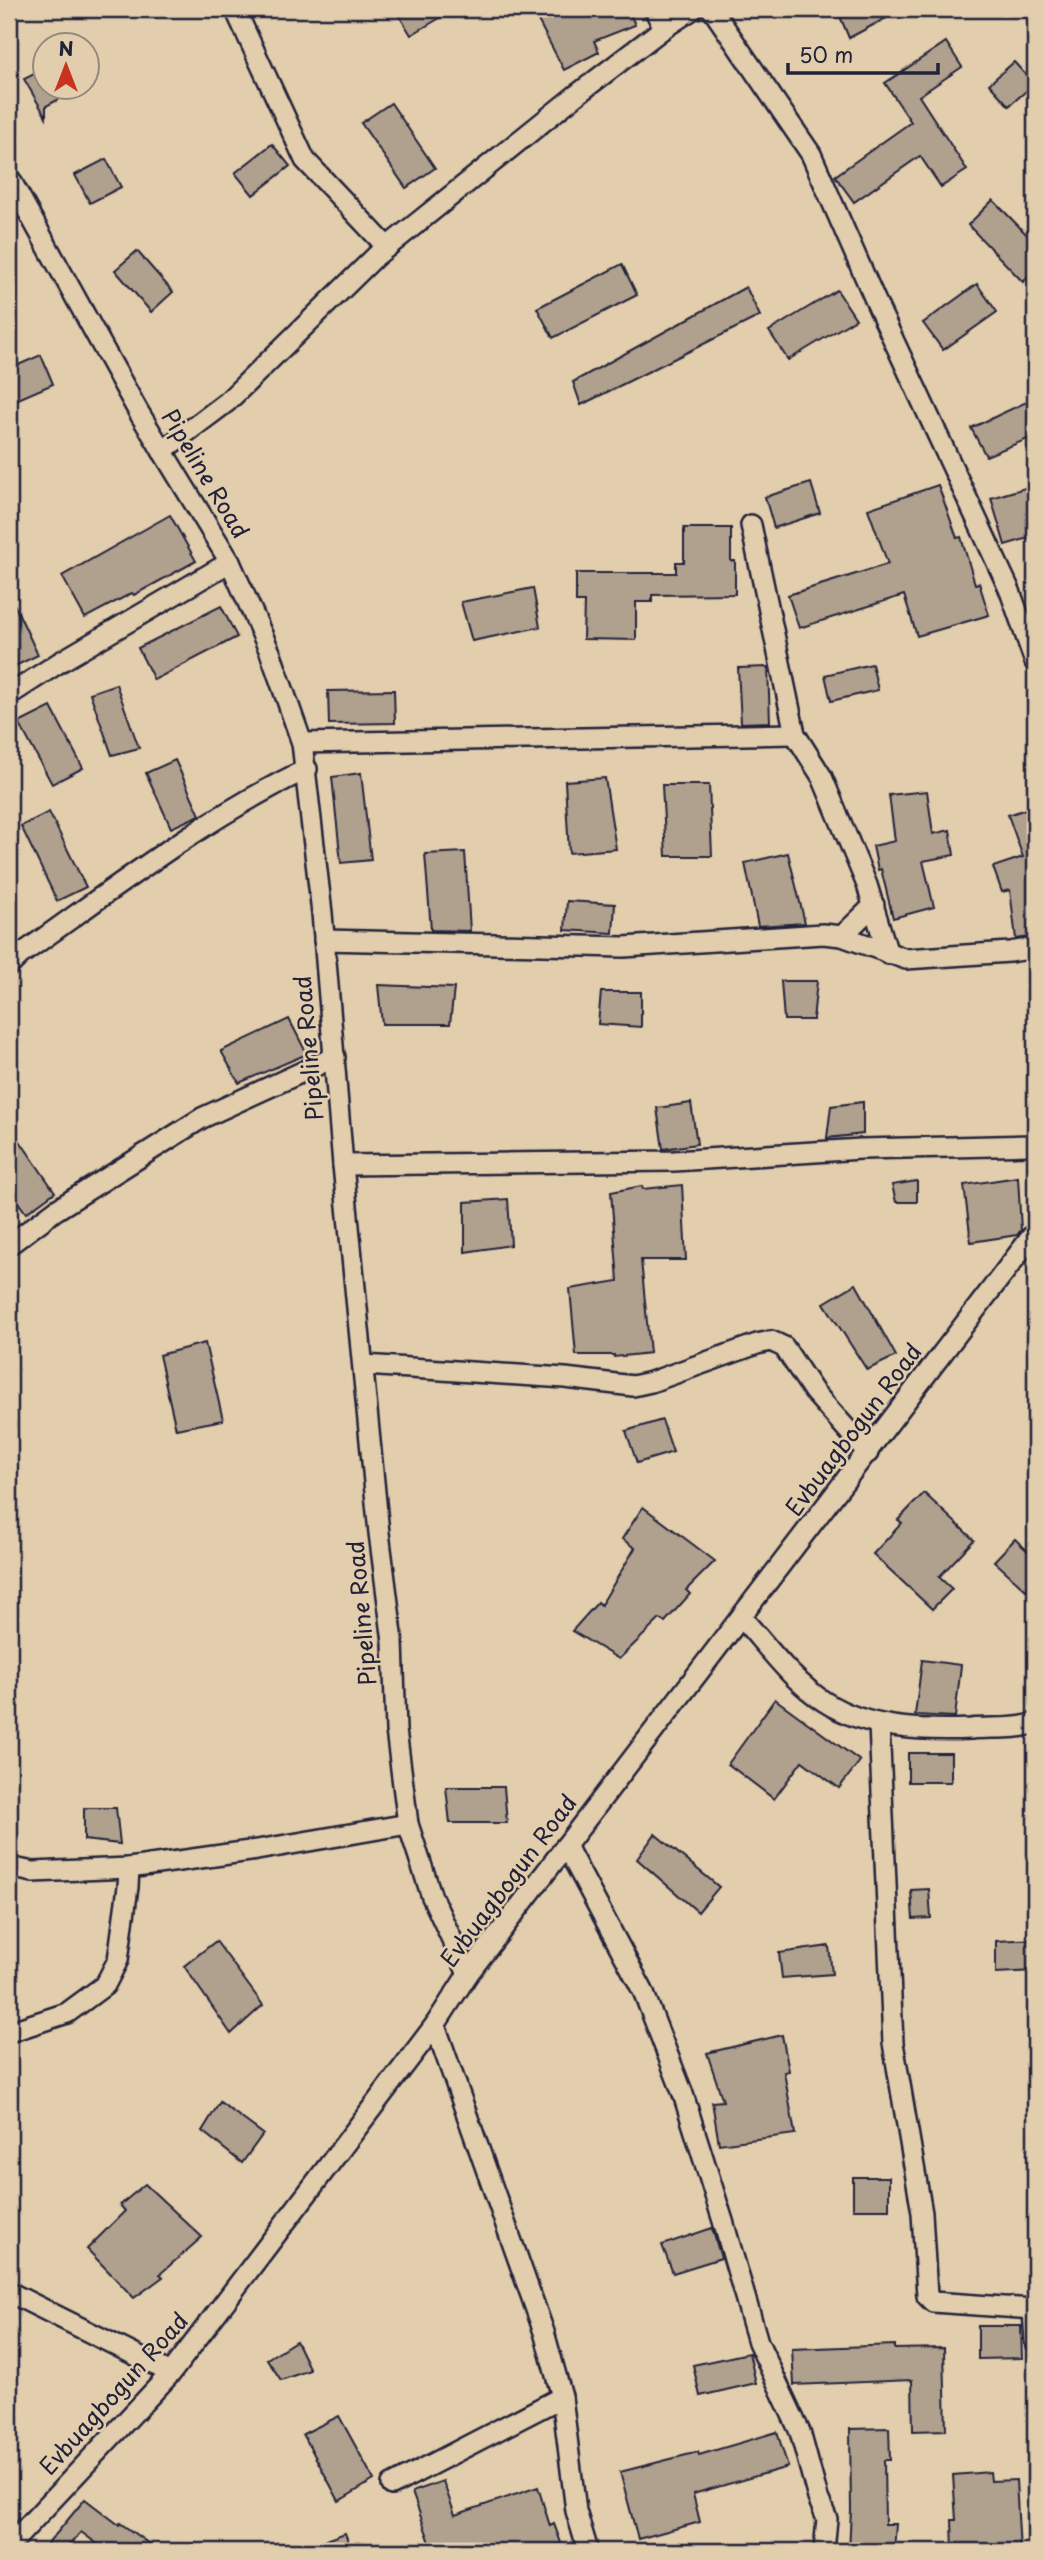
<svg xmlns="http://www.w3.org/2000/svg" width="1044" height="2560" viewBox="0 0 1044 2560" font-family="'Playpen Sans',sans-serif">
	<rect width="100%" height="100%" fill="#e2cdac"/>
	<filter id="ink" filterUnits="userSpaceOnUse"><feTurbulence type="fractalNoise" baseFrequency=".0143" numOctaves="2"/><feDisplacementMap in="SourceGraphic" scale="14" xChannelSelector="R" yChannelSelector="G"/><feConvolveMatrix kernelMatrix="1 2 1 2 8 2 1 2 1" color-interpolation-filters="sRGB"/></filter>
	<g filter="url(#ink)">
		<g fill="#b0a08e" stroke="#22223b" stroke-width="2">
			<path d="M395 9H455L411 35Z"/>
			<path d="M532 9H628L635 25 594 41 599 52 564 70Z"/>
			<path d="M837 9H903L849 38Z"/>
			<path d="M946 42 962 67 919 96 967 170 941 187 920 156 854 202 835 176 911 122 885 83Z"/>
			<path d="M1014 62 1034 84 1009 106 989 84Z"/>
			<path d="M46 68V88H80L46 106V117L24 79Z"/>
			<path d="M391 103 435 168 406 188 361 123Z"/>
			<path d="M272 144 290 166 253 195 235 173Z"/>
			<path d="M106 159 121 187 90 203 75 175Z"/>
			<path d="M993 200 1035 243V270L1023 282 968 225Z"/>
			<path d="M137 251 173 292 151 312 115 270Z"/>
			<path d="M622 264 637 295 553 338 537 308Z"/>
			<path d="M977 284 997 312 943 350 923 323Z"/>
			<path d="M746 287 760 316 581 405 573 382Z"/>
			<path d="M837 290 856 319 788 360 769 331Z"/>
			<path d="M41 355 53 384 9 403V369Z"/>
			<path d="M1035 398V436L986 456 971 428Z"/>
			<path d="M811 483 820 513 774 528 765 497Z"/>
			<path d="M938 485 957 538 961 537 975 584 979 583 989 615 917 636 904 595 799 628 788 595 888 564 868 509Z"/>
			<path d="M1035 485V536L1005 545 991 498Z"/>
			<path d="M170 515 196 561 134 595 132 593 85 618 62 576Z"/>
			<path d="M684 528H731V561H735V594L652 595V602H636V640L583 639 584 602H576V573H676V562H684Z"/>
			<path d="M533 588 540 627 472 641 461 602Z"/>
			<path d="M9 593 38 655 9 669Z"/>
			<path d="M221 606 237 637 154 680 138 648Z"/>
			<path d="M872 664 878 690 831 701 825 675Z"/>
			<path d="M768 667 770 722 741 723 738 668Z"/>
			<path d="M116 684 139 748 112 755 90 693Z"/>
			<path d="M394 690 395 723 329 724 328 691Z"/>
			<path d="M51 707 83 768 52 784 19 723Z"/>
			<path d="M175 760 200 815 171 828 146 773Z"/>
			<path d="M361 773 371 860 341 863 332 777Z"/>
			<path d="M605 778 616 849 569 853 565 781Z"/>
			<path d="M662 785H709L712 856H666Z"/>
			<path d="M927 791 933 834 950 830 954 855 923 861 934 907 893 918 881 869 878 870 873 846 895 841 889 795Z"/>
			<path d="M1035 806V936L1016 939 1010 890 1002 892 993 867 1023 857 1008 815Z"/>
			<path d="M49 812 86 887 57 901 21 826Z"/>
			<path d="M465 852 470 931 431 930 425 854Z"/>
			<path d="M788 853 805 923 758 926 745 863Z"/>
			<path d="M567 901 615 904 613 933 565 930Z"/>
			<path d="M781 981H817L813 1020H784Z"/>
			<path d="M378 985 454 988 450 1024H382Z"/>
			<path d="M601 992H641V1027L598 1024Z"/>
			<path d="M289 1019 307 1054 239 1083 221 1051Z"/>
			<path d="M863 1102V1134L827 1138 831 1106Z"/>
			<path d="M691 1103 697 1144 663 1149 657 1108Z"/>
			<path d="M9 1125 55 1192 26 1213 9 1190Z"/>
			<path d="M1018 1177 1021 1230 1017 1235 971 1242 964 1185Z"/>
			<path d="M917 1181V1202H896L892 1185Z"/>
			<path d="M682 1185 686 1260H641L650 1353 614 1357V1355H576L570 1289 618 1281 611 1192 642 1186 643 1189Z"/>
			<path d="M508 1199 511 1245 465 1252V1202Z"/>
			<path d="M856 1284 896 1356 867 1370 824 1303Z"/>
			<path d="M205 1343 223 1420 176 1429 159 1355Z"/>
			<path d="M662 1420 673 1452 637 1463 626 1431Z"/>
			<path d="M924 1493 974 1540 939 1577 952 1589 932 1609 873 1554 902 1523 898 1520Z"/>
			<path d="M643 1507 715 1561 686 1590 690 1594 665 1622 660 1619 619 1659 572 1631 598 1602 601 1605 635 1548 622 1539Z"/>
			<path d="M1015 1539 1035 1558V1580L1026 1590 994 1561Z"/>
			<path d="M922 1660 961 1665 955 1717 915 1715Z"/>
			<path d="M775 1699 860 1761 839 1788 802 1761 774 1799 728 1764Z"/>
			<rect x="908" y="1753" width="43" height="29"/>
			<path d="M446 1787H504L507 1823H450Z"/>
			<path d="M84 1808H116L120 1844 84 1840Z"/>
			<path d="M655 1834 719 1887 698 1912 637 1859Z"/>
			<path d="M929 1889 931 1918 913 1919 911 1890Z"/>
			<path d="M1035 1939V1971L996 1973V1941Z"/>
			<path d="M216 1941 263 2005 231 2034 184 1966Z"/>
			<path d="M829 1946 832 1974 782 1978 779 1953Z"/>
			<path d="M782 2035 789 2071 784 2072 795 2134 719 2144 712 2102 723 2101 707 2053Z"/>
			<path d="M220 2102 263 2134 242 2163 202 2131Z"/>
			<rect x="853" y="2177" width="36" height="32"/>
			<path d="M145 2184 202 2237 160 2274 163 2277 134 2298 87 2249 125 2211 120 2205Z"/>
			<path d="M712 2228 721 2258 673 2273 662 2245Z"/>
			<path d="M978 2326H1021L1022 2358 978 2359Z"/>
			<path d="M296 2341 310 2370 281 2380 267 2359Z"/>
			<path d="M895 2345V2349L944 2348 946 2430 913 2431 912 2380 794 2385 792 2349Z"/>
			<path d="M749 2353 756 2383 700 2396 693 2365Z"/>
			<path d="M339 2416 374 2480 339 2501 303 2434Z"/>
			<path d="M889 2428 890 2460H884L885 2524H896L894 2551H849L851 2510 850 2429Z"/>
			<path d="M777 2432 788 2467 693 2494 700 2522 638 2539 620 2472 698 2452 699 2455Z"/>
			<path d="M990 2472 991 2481 1016 2480 1020 2551H953L952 2520H956L953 2475Z"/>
			<path d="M443 2481 455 2515 538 2487 550 2526 554 2524 564 2551H433L412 2492Z"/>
			<path d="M85 2499 119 2525 120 2523 159 2551H107L81 2532 64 2551H42Z"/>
			<path d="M345 2533 352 2551H301V2549Z"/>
		</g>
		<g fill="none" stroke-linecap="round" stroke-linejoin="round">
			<defs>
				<g id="street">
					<path d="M235 9 305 160 387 247"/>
					<path d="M654 9 664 28"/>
					<path d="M712 9 811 154 880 311 1010 591 1035 662"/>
					<path d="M9 177 138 411 230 562 270 652 302 743 322 913 343 1165 379 1533 393 1642 396 1730 408 1824 432 1897 468 1974"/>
					<path d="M162 451 227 402 376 256 575 96 664 28 693 9"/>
					<path d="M751 525 795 734 822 777 867 885 888 954"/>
					<path d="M9 695 60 662 230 562"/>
					<path d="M302 743 795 734"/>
					<path d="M842 936 874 905"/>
					<path d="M324 940 624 947 823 934 842 936 906 959 1010 952 1035 948"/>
					<path d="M9 966 20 955C112 890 204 818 307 769"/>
					<path d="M343 1165 674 1161 861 1149 1035 1145"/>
					<path d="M9 1245 56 1210 202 1118 335 1057"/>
					<path d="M364 1365 565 1378 633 1386 651 1382 757 1344 771 1341 784 1347 814 1392 868 1453"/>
					<path d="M742 1618C768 1647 792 1681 825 1702 867 1729 922 1731 971 1729 991 1727 1016 1730 1035 1723"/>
					<path d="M879 1724 893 2043 922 2213 927 2296 933 2302 1033 2309"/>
					<path d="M566 1846 643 1991 683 2094 723 2221 758 2342 800 2432 818 2498 827 2519 824 2551"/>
					<path d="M9 1867 33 1872 129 1868"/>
					<path d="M435 2025 544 2332 562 2397 576 2511 588 2551"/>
					<path d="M9 2032 67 2013 105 1985 118 1960 128 1887 129 1868 257 1850 408 1824"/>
					<path d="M9 2292 171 2373"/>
					<path d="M1035 2305 1033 2309 1035 2341"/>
					<path d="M392 2485 562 2397"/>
					<path d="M9 2546 171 2373 435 2025 468 1974 1035 1232"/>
				</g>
			</defs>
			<use href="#street" stroke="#22223b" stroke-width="24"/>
			<use href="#street" stroke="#e2cdac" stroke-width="19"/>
		</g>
	</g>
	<g text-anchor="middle" stroke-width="5" stroke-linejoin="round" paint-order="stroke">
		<g font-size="23" fill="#22223b" stroke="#e2cdac">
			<text transform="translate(205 474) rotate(59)" y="8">Pipeline Road</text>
			<text transform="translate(309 1048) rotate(-95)" y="8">Pipeline Road</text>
			<text transform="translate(854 1430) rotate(-53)" y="8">Evbuagbogun Road</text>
			<text transform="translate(362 1613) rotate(-95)" y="8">Pipeline Road</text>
			<text transform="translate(509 1881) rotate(-53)" y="8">Evbuagbogun Road</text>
			<text transform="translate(114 2394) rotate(-48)" y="8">Evbuagbogun Road</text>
		</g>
	</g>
	<rect width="1044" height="2560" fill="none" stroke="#e2cdac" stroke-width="35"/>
	<rect x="18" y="18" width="1009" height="2525" fill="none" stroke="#22223b" stroke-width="2.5" filter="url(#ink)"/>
	<g transform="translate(66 66)"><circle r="33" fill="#e2cdac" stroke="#95897f" stroke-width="2"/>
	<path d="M0-5L12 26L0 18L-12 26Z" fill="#c8321e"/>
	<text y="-10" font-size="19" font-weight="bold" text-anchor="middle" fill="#22223b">N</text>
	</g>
	<path d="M788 63v10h150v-10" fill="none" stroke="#22223b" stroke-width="3.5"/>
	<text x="799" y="63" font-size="21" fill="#22223b" stroke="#e2cdac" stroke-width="5" paint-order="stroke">50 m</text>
</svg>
